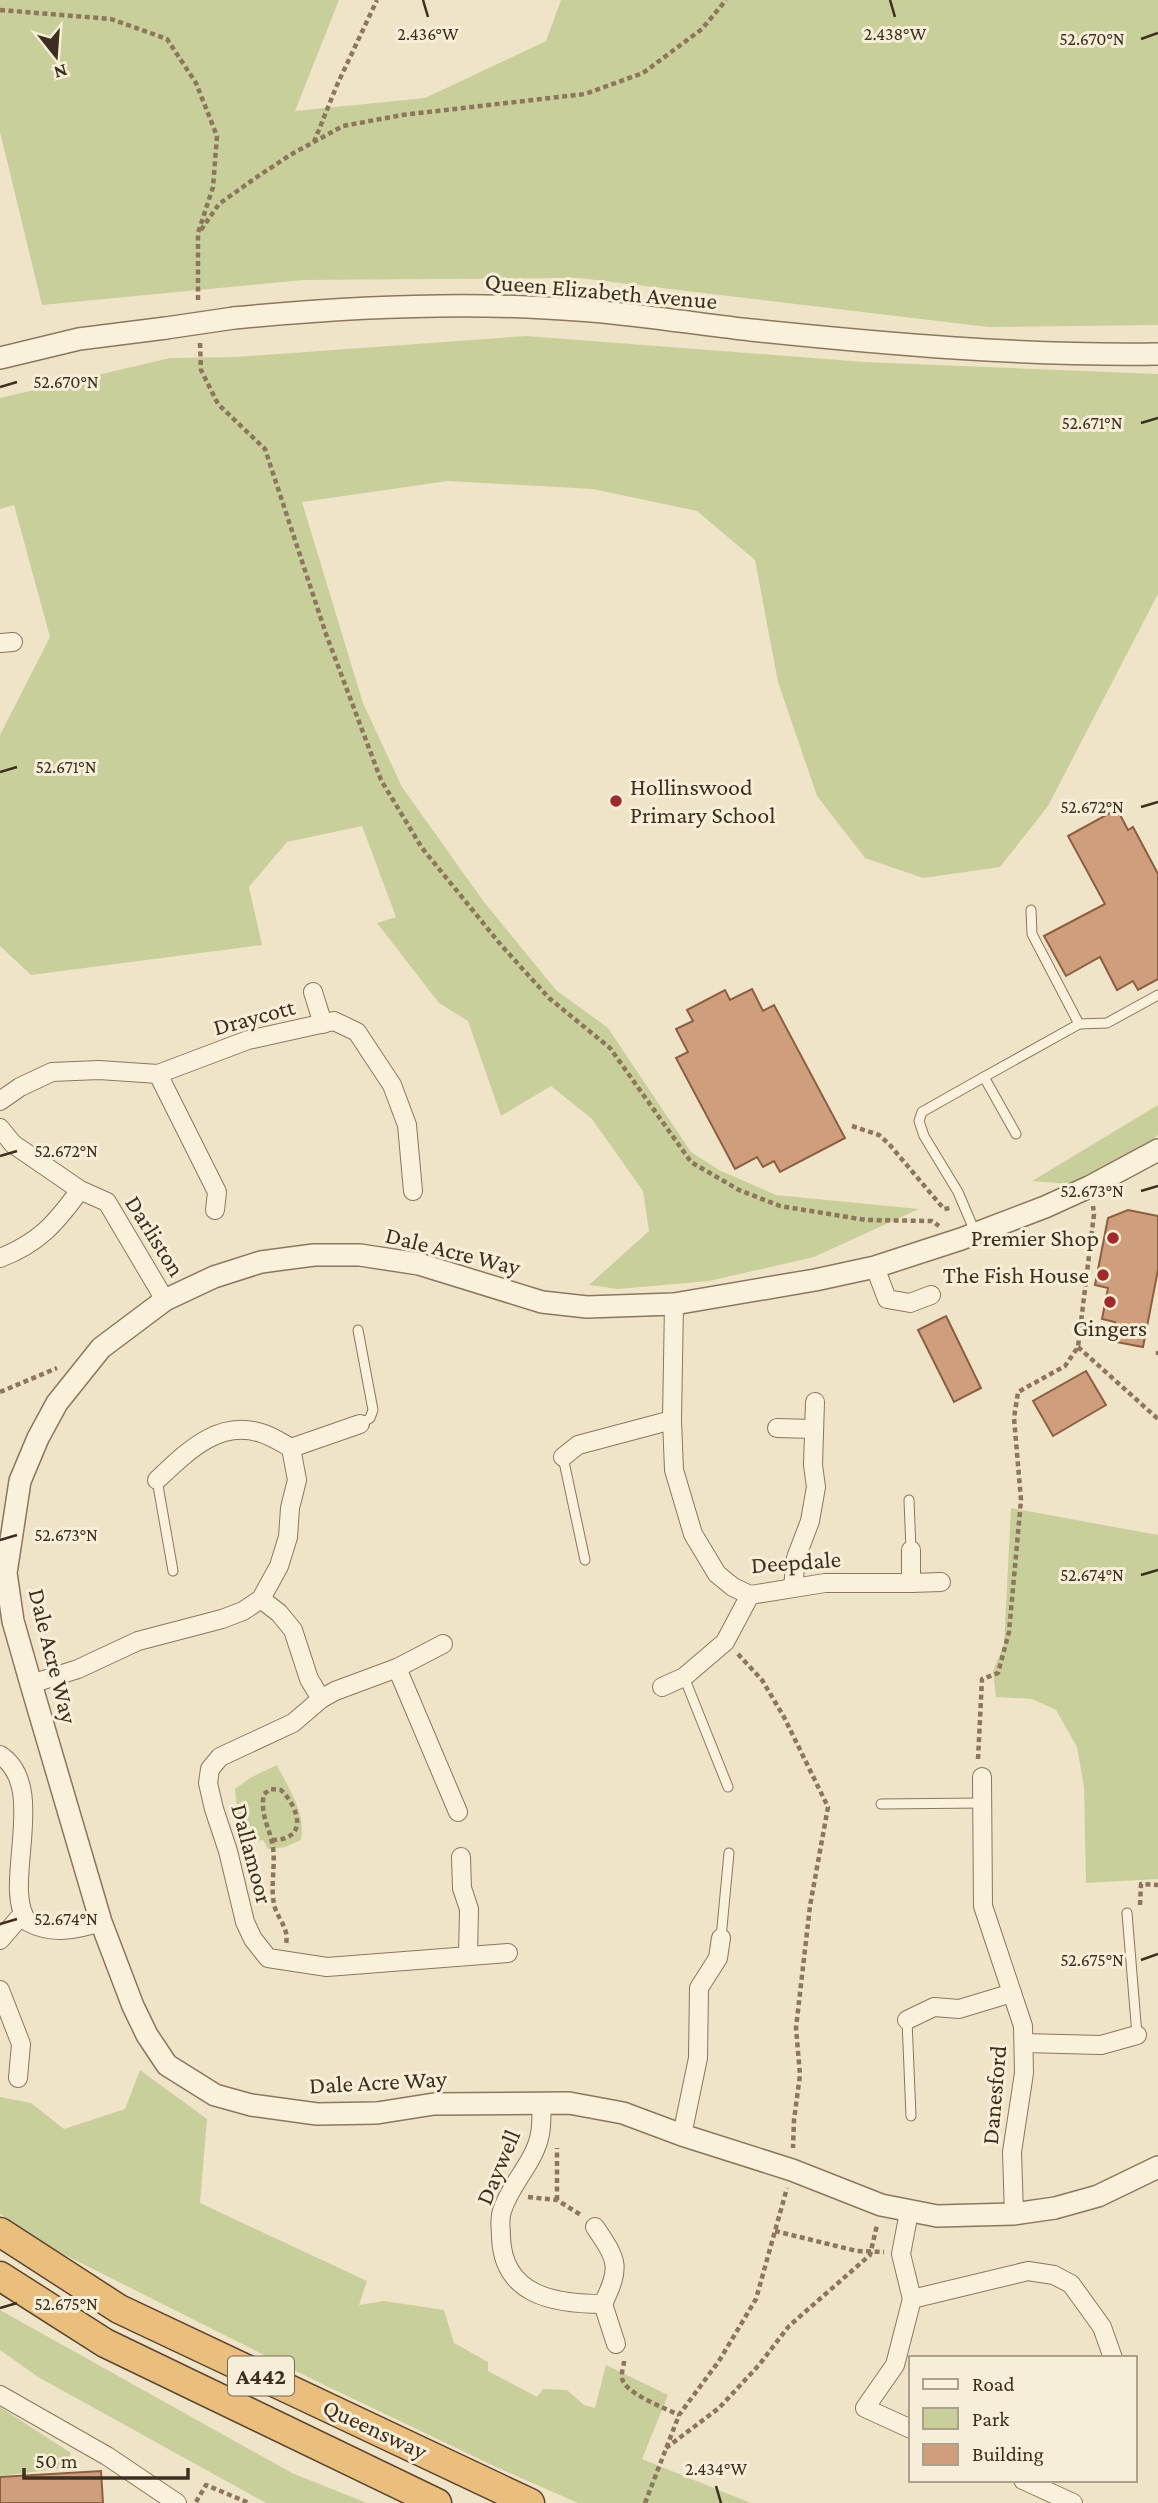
<svg xmlns="http://www.w3.org/2000/svg" width="1158" height="2503" viewBox="0 0 1158 2503" font-family="'Crimson Pro',serif">
	<rect width="100%" height="100%" fill="#f0e4c8"/>
	<g fill="#c9cf9b">
		<path d="M0 0H339L295 111 425 98 546 41 561 0H1158V325L988 327 579 278 303 280 42 305 0 132Z"/>
		<path d="M527 336 865 362 1158 374V594L1048 806 1000 867 923 878 865 858 817 796 778 682 755 560 697 511 593 489 448 481 302 502 363 703 402 787 484 902 556 990 608 1028 691 1152 719 1170 776 1195 919 1209 814 1257 709 1281 618 1289 589 1285 649 1231 643 1191 592 1119 551 1086 501 1116 468 1021 439 1003 377 923 396 917 362 826 287 842 249 887 262 945 31 975 0 946V735L50 637 14 505 0 509V398L170 358 236 357Z"/>
		<path d="M1158 1105V1134L1153 1140 1069 1184 1032 1181Z"/>
		<path d="M1011 1508 1158 1535V1879L1086 1883 1084 1787 1077 1747 1056 1710 1032 1699 996 1697 993 1671 1004 1645Z"/>
		<path d="M277 1765C289 1790 306 1812 301 1840L285 1847 268 1849 263 1840 248 1842 237 1811 235 1789 250 1778Z"/>
		<path d="M140 2070 207 2119 200 2203 367 2281 359 2305 384 2301 444 2310 454 2343 488 2362V2371L537 2397 543 2389 567 2390 584 2405 595 2408 606 2365 668 2395 642 2459 751 2503H578L496 2467 320 2383 55 2250 0 2214V2097L31 2103 64 2129 125 2109Z"/>
		<path d="M0 2310 292 2473 367 2503H266L38 2377 0 2350Z"/>
		<path d="M0 2407 71 2453 64 2468 0 2476Z"/>
	</g>
	<g fill="#cf9f7d" stroke="#8d5f41" stroke-width="2">
		<path d="M1117 809 1128 830 1133 827 1158 874V979L1138 990 1133 981 1117 990 1100 957 1066 976 1044 936 1105 904 1068 836Z"/>
		<path d="M752 989 763 1011 774 1005 845 1138 780 1172 774 1161 763 1167 757 1157 735 1169 676 1058 688 1052 676 1029 693 1021 687 1010 725 990 730 1000Z"/>
		<path d="M1128 1210 1158 1216V1270L1143 1347 1111 1341 1115 1322 1102 1319 1108 1288 1095 1285 1108 1218Z"/>
		<path d="M946 1316 981 1388 954 1402 918 1330Z"/>
		<path d="M1086 1371 1106 1405 1053 1436 1033 1401Z"/>
		<path d="M101 2471 103 2503H0V2477Z"/>
	</g>
	<g fill="none" stroke-linecap="round" stroke-linejoin="round">
		<defs>
			<g id="service">
				<path d="M1031 910 1032 934 1079 1024"/>
				<path d="M984 1077 1079 1024 1107 1023 1158 995"/>
				<path d="M975 1232 958 1192 924 1136 919 1121 922 1112 984 1077 1016 1134"/>
				<path d="M358 1330 373 1410 370 1418 360 1424"/>
				<path d="M563 1457 585 1560"/>
				<path d="M157 1480 173 1571"/>
				<path d="M909 1500 911 1550"/>
				<path d="M684 1677 728 1787"/>
				<path d="M881 1804 982 1803"/>
				<path d="M1127 1913 1137 2035"/>
				<path d="M721 1938 729 1853"/>
				<path d="M907 2020 911 2116"/>
			</g>
			<g id="minor">
				<path d="M0 643 13 642"/>
				<path d="M313 992 323 1024"/>
				<path d="M158 1074 217 1192 215 1210"/>
				<path d="M0 1101 20 1087 52 1072 99 1070 158 1074 248 1040 334 1021 357 1032 392 1085 407 1125 413 1191"/>
				<path d="M0 1128 13 1144 80 1190 107 1202 165 1300"/>
				<path d="M0 1258C39 1243 56 1223 80 1190"/>
				<path d="M875 1267 887 1299 910 1303 931 1295"/>
				<path d="M674 1304 672 1420 674 1470 693 1534 717 1574 733 1587 750 1595 825 1583H911"/>
				<path d="M777 1428 814 1429"/>
				<path d="M291 1448 360 1424"/>
				<path d="M563 1457 578 1445 672 1420"/>
				<path d="M911 1550V1583L941 1582"/>
				<path d="M793 1587 796 1558 810 1521 816 1487 813 1465 815 1402"/>
				<path d="M261 1599 279 1613 293 1630 309 1679 321 1699 293 1723 220 1757 210 1769 208 1783 214 1809 228 1851 245 1922 253 1939 268 1958 327 1967 508 1953"/>
				<path d="M397 1668 458 1812"/>
				<path d="M31 1684 78 1669 138 1641 222 1619 243 1611 261 1599 279 1566 288 1537 290 1508 297 1480 291 1448C282 1443 272 1436 261 1433 218 1419 186 1453 157 1480"/>
				<path d="M662 1687 684 1677 725 1642 750 1595"/>
				<path d="M321 1699 335 1691 397 1668 443 1644"/>
				<path d="M0 1755C50 1787 0 1888 28 1922 52 1935 76 1930 101 1922"/>
				<path d="M982 1777 983 1906 1023 2026 1024 2073 1012 2152 1014 2214"/>
				<path d="M461 1857 462 1888 469 1909 468 1955"/>
				<path d="M0 1940 19 1918"/>
				<path d="M0 1990 21 2044 18 2078"/>
				<path d="M907 2020 934 2007 959 2009 1012 1993"/>
				<path d="M1024 2043 1101 2045 1137 2035"/>
				<path d="M542 2102C541 2113 542 2124 540 2134 535 2162 510 2184 502 2211 499 2219 501 2229 501 2237 503 2296 555 2304 603 2304 621 2266 618 2261 595 2227"/>
				<path d="M682 2135 698 2058 699 1988 718 1958 721 1938"/>
				<path d="M909 2212 901 2254 912 2299"/>
				<path d="M603 2304 616 2344"/>
				<path d="M0 2395 107 2456 177 2503"/>
				<path d="M911 2429 865 2408 895 2365 912 2299 1028 2271 1054 2275 1071 2284 1102 2327 1113 2358"/>
				<path d="M1023 2480 1073 2503"/>
			</g>
			<g id="tertiary">
				<path d="M234 318C337 308 443 302 546 308 615 311 683 322 751 330 887 344 1022 356 1158 354"/>
				<path d="M0 358 79 339 166 328"/>
				<path d="M1158 1150 1089 1187 1045 1207 961 1239 875 1267 815 1280 674 1304 587 1307 542 1302 419 1264 360 1255H314L261 1262 214 1277 165 1300 101 1348 57 1403 38 1438 20 1481 6 1573 13 1621 31 1684 101 1922 133 2006 147 2035 167 2065 215 2095 251 2105 317 2114 377 2113 434 2104 569 2103 623 2113 682 2135 792 2170 881 2205 937 2216 1014 2214 1055 2208 1098 2196 1158 2167"/>
			</g>
			<g id="trunk">
				<path d="M0 2232 119 2309 530 2503"/>
				<path d="M0 2276 105 2343 437 2503"/>
			</g>
		</defs>
		<use href="#service" stroke="#8d765c" stroke-width="11"/>
		<use href="#minor" stroke="#8d765c" stroke-width="20"/>
		<use href="#tertiary" stroke="#8d765c" stroke-width="24"/>
		<use href="#trunk" stroke="#5b4430" stroke-width="31"/>
		<g stroke="#8d765c" stroke-width="4.5" stroke-dasharray="5 3.5" stroke-linecap="butt">
			<path d="M0 10 111 19 167 39 196 83 217 136 213 187 198 233V303"/>
			<path d="M314 142 337 85 377 0"/>
			<path d="M201 230 219 204 254 179 290 155 343 126 402 115 585 94 643 73 702 29 726 0"/>
			<path d="M200 343 201 370 218 404 265 449 326 634 381 780 422 848 501 945 549 998 610 1048 691 1162 739 1190 780 1206 866 1220 932 1221 939 1226"/>
			<path d="M852 1126 879 1135 889 1144 944 1209 950 1208"/>
			<path d="M1078 1347 1158 1419"/>
			<path d="M1158 1351V1355"/>
			<path d="M0 1392 57 1368"/>
			<path d="M738 1654 762 1680 784 1717 828 1807 810 1906 796 2028 800 2075 794 2120 793 2148"/>
			<path d="M978 1759 982 1679 998 1673 1009 1632 1021 1500 1014 1418 1018 1392 1065 1366 1078 1347 1094 1214 1093 1206"/>
			<path d="M272 1840C308 1840 300 1809 281 1790L271 1789 264 1794C260 1813 268 1825 272 1842 277 1864 269 1887 275 1908 280 1922 289 1929 286 1944"/>
			<path d="M1140 1905 1141 1884 1158 1885"/>
			<path d="M528 2197 557 2200 581 2215"/>
			<path d="M557 2200V2148"/>
			<path d="M775 2231 857 2251 884 2252"/>
			<path d="M624 2361C624 2366 621 2372 622 2378 624 2393 665 2408 679 2415"/>
			<path d="M666 2448 719 2408 759 2365 789 2326 870 2255 877 2225"/>
			<path d="M196 2502 206 2485 249 2503"/>
			<path d="M645 2503 679 2415 719 2361 756 2299 787 2188"/>
		</g>
		<use href="#service" stroke="#faf1dc" stroke-width="9"/>
		<use href="#minor" stroke="#faf1dc" stroke-width="18"/>
		<use href="#tertiary" stroke="#faf1dc" stroke-width="21"/>
		<use href="#trunk" stroke="#eabe7c" stroke-width="28"/>
		<defs>
			<path id="tertiary-bridge" d="M166 328 234 318"/>
		</defs>
		<use href="#tertiary-bridge" stroke="#8d765c" stroke-width="24" stroke-linecap="butt"/>
		<use href="#tertiary-bridge" stroke="#faf1dc" stroke-width="21"/>
	</g>
	<path fill="none" stroke="#3d2e20" stroke-width="2.5" d="M423 0 428 17M890 0 895 17M1141 39 1158 33M0 387 17 382M1141 423 1158 418M0 772 17 767M1141 807 1158 802M0 1156 17 1151M1141 1191 1158 1186M0 1540 17 1535M1141 1575 1158 1570M0 1924 17 1919M1141 1960 1158 1954M0 2308 17 2303M716 2486 721 2503"/>
	<g fill="#9e2a2b" stroke="#f7eed8" stroke-width="2.5">
		<circle cx="616" cy="801" r="7"/>
		<circle cx="1113" cy="1238" r="7"/>
		<circle cx="1103" cy="1275" r="7"/>
		<circle cx="1110" cy="1302" r="7"/>
	</g>
	<g text-anchor="middle" stroke-width="6" stroke-linejoin="round" paint-order="stroke">
		<rect fill="#f7eed8" stroke="#756857" stroke-width="2" x="228" y="2356.5" width="66" height="39" rx="5"/>
		<g font-size="23" font-weight="bold" fill="#3d2e20">
			<text x="261" y="2384">A442</text>
		</g>
		<g font-size="24" fill="#3d2e20" stroke="#f7eed8">
			<text transform="translate(601 291) rotate(5)" y="8">Queen Elizabeth Avenue</text>
			<text transform="translate(254 1017) rotate(-15)" y="8">Draycott</text>
			<text transform="translate(155 1236) rotate(58)" y="8">Darliston</text>
			<text transform="translate(453 1251) rotate(14)" y="8">Dale Acre Way</text>
			<text transform="translate(796 1562) rotate(-4)" y="8">Deepdale</text>
			<text transform="translate(53 1656) rotate(76)" y="8">Dale Acre Way</text>
			<text transform="translate(252 1854) rotate(75)" y="8">Dallamoor</text>
			<text transform="translate(378 2082) rotate(-3)" y="8">Dale Acre Way</text>
			<text transform="translate(994 2095) rotate(-85)" y="8">Danesford</text>
			<text transform="translate(498 2167) rotate(-67)" y="8">Daywell</text>
			<text transform="translate(375 2429) rotate(25)" y="8">Queensway</text>
		</g>
		<g font-size="24" fill="#3d2e20" stroke="#f7eed8" text-anchor="end">
			<text x="630" y="795" text-anchor="start">Hollinswood<tspan x="630" dy="28">Primary School</tspan></text>
			<text x="1099" y="1246">Premier Shop</text>
			<text x="1089" y="1283">The Fish House</text>
			<text x="1110" y="1336" text-anchor="middle">Gingers</text>
		</g>
	</g>
	<g font-size="18" text-anchor="middle" fill="#3d2e20" stroke="#f7eed8" stroke-width="6" stroke-linejoin="round" paint-order="stroke">
		<text x="428" y="40">2.436°W</text>
		<text x="895" y="40">2.438°W</text>
		<text x="1092" y="45">52.670°N</text>
		<text x="66" y="388">52.670°N</text>
		<text x="1092" y="429">52.671°N</text>
		<text x="66" y="773">52.671°N</text>
		<text x="1092" y="813">52.672°N</text>
		<text x="66" y="1157">52.672°N</text>
		<text x="1092" y="1197">52.673°N</text>
		<text x="66" y="1541">52.673°N</text>
		<text x="1092" y="1581">52.674°N</text>
		<text x="66" y="1925">52.674°N</text>
		<text x="1092" y="1966">52.675°N</text>
		<text x="66" y="2310">52.675°N</text>
		<text x="716" y="2475">2.434°W</text>
	</g>
	<rect x="909" y="2356" width="228" height="126" fill="#f7eed8" stroke="#ada18e" stroke-width="2"/>
	<rect x="923" y="2379" width="35" height="10" fill="#faf1dc" stroke="#ada18e" stroke-width="2"/>
	<text x="972" y="2391" font-size="21" fill="#3d2e20">Road</text>
	<rect x="923" y="2408" width="35" height="21" fill="#c9cf9b" stroke="#ada18e" stroke-width="2"/>
	<text x="972" y="2426" font-size="21" fill="#3d2e20">Park</text>
	<rect x="923" y="2444" width="35" height="21" fill="#cf9f7d" stroke="#ada18e" stroke-width="2"/>
	<text x="972" y="2461" font-size="21" fill="#3d2e20">Building</text>
	<g transform="translate(56 56) rotate(163)" stroke="#f7eed8" stroke-width="5" paint-order="stroke">
	<path d="M0-5L12 26L0 18L-12 26Z" fill="#3d2e20"/>
	<text y="-10" font-size="19" font-weight="bold" text-anchor="middle" fill="#3d2e20">N</text>
	</g>
	<path d="M24 2468v10h164v-10" fill="none" stroke="#3d2e20" stroke-width="3.5"/>
	<text x="35" y="2468" font-size="21" fill="#3d2e20" stroke="#f7eed8" stroke-width="5" paint-order="stroke">50 m</text>
</svg>
